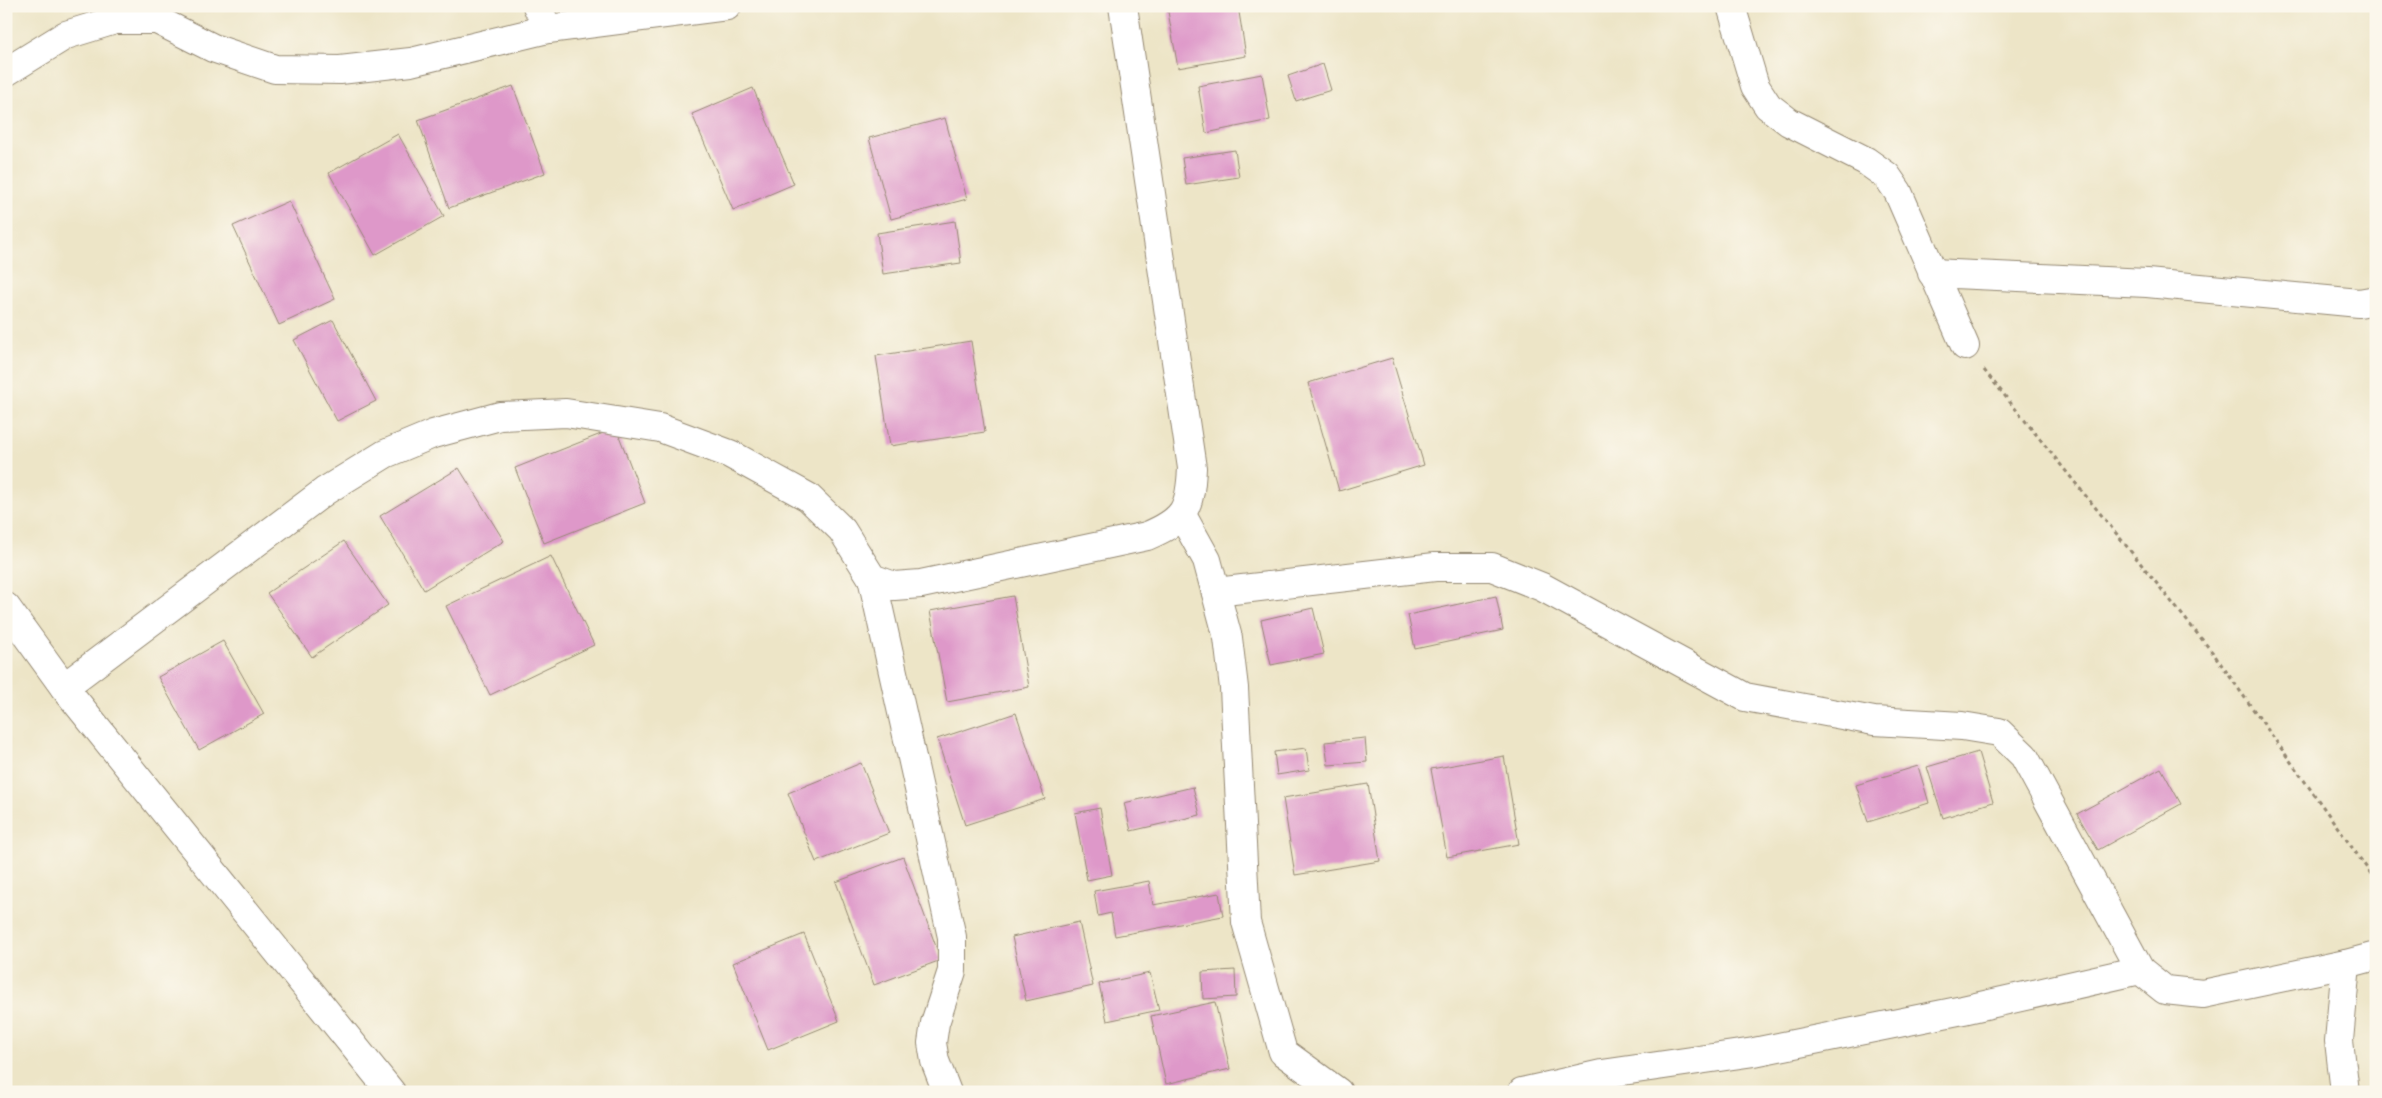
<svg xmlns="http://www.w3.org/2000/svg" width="2382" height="1098" viewBox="0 0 2382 1098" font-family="Pangolin,sans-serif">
	<rect width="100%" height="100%" fill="#fbf7ec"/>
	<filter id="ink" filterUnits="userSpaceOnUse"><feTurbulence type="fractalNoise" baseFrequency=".02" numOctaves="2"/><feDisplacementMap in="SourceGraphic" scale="10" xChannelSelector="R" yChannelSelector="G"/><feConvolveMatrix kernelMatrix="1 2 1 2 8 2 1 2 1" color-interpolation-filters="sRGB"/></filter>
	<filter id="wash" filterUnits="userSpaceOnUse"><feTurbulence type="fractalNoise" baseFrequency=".0096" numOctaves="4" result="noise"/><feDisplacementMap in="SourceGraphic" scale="20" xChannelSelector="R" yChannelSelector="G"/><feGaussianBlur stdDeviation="1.12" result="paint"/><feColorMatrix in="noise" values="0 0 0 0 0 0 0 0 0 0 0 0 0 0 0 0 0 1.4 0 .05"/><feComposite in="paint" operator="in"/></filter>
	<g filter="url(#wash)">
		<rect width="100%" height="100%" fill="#ede5c7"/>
		<g id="blocks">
			<g fill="#de98c9">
				<path d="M1167 6H1238L1246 56 1178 68Z"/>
				<path d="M1323 64 1331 90 1296 101 1288 76Z"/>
				<path d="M1262 74 1270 120 1206 133 1198 86Z"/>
				<path d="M513 86 545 173 449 208 418 120Z"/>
				<path d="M753 88 794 184 733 210 692 114Z"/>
				<path d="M945 118 967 199 891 219 869 138Z"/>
				<path d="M398 134 444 216 375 255 329 173Z"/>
				<path d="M1235 150 1239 177 1186 185 1182 158Z"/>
				<path d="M289 201 335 299 279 325 233 226Z"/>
				<path d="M955 221 961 263 883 274 877 233Z"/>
				<path d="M333 320 376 401 337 421 294 340Z"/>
				<path d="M971 341 985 432 890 446 876 356Z"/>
				<path d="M1392 358 1424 465 1339 491 1308 383Z"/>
				<path d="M616 428 645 503 544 543 515 468Z"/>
				<path d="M459 468 504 541 424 590 380 516Z"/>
				<path d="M344 541 388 605 312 657 267 593Z"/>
				<path d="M551 556 594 645 490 695 446 606Z"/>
				<path d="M1013 596 1029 687 947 702 930 611Z"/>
				<path d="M1496 596 1503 630 1415 649 1408 615Z"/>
				<path d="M1313 608 1324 654 1271 665 1261 620Z"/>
				<path d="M223 641 264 714 199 750 158 677Z"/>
				<path d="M1016 713 1045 799 965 825 937 739Z"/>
				<path d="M1365 738 1367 762 1328 765 1325 742Z"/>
				<path d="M1306 748 1309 770 1277 775 1274 752Z"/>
				<path d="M1978 752 1993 802 1943 818 1927 767Z"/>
				<path d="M1504 756 1519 844 1447 857 1431 769Z"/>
				<path d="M861 763 889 833 816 862 788 793Z"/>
				<path d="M1918 766 1929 803 1868 822 1856 785Z"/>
				<path d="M2161 768 2181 804 2098 850 2077 814Z"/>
				<path d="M1368 784 1380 861 1295 875 1283 798Z"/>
				<path d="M1193 787 1200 815 1131 831 1124 803Z"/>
				<path d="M1100 808 1112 875 1087 880 1075 813Z"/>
				<path d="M903 857 941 960 874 985 836 882Z"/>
				<path d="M1149 881 1153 905 1219 893 1223 916 1115 936 1111 913 1098 916 1094 891Z"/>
				<path d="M1079 922 1093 986 1026 1001 1012 937Z"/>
				<path d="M804 934 839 1021 768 1050 733 963Z"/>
				<path d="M1235 970 1236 997 1203 999 1202 972Z"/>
				<path d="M1150 973 1159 1010 1107 1021 1099 984Z"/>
				<path d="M1215 1002 1230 1069 1166 1084 1151 1016Z"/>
			</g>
		</g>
	</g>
	<g filter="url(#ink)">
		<use href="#blocks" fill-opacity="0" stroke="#948872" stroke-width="1"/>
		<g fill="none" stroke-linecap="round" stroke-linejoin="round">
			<defs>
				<g id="street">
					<path d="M537 6 548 29"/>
					<path d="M1731 6 1755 86 1768 106 1789 122 1866 161 1887 176 1898 192 1965 346"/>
					<path d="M6 72 66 35 115 20H157L213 48 275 69 340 70 411 62 548 29 727 6"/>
					<path d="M1932 273 2147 283 2359 303 2376 300"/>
					<path d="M1182 515 1207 560 1228 638 1234 688 1246 922 1283 1052 1338 1092"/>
					<path d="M872 578 952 937V971L935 1023 932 1043 935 1061 947 1092"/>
					<path d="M1216 592 1435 567H1492L1542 587 1745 697 1874 721 1962 726 1999 732 2024 756 2140 970 2165 990 2203 994 2346 964"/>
					<path d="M6 607 64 687 391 1092"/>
					<path d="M64 687 325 491 385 454 433 434 500 416 566 413 660 428 730 454 808 497 842 530 872 578 894 586 921 584 1147 536C1185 520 1190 509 1192 468L1123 6"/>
					<path d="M1522 1092 1602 1074 1754 1052 1963 1010 2140 970"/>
					<path d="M2345 1092 2339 1041 2346 964 2376 956"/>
				</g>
			</defs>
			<use href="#street" stroke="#948872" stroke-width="30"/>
			<path stroke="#948872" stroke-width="3" stroke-dasharray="4 4" stroke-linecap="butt" d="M1984 370 2213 653 2376 881"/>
			<use href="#street" stroke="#fff" stroke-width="28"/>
		</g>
	</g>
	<rect width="2382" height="1098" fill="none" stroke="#fbf7ec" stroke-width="25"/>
</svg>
